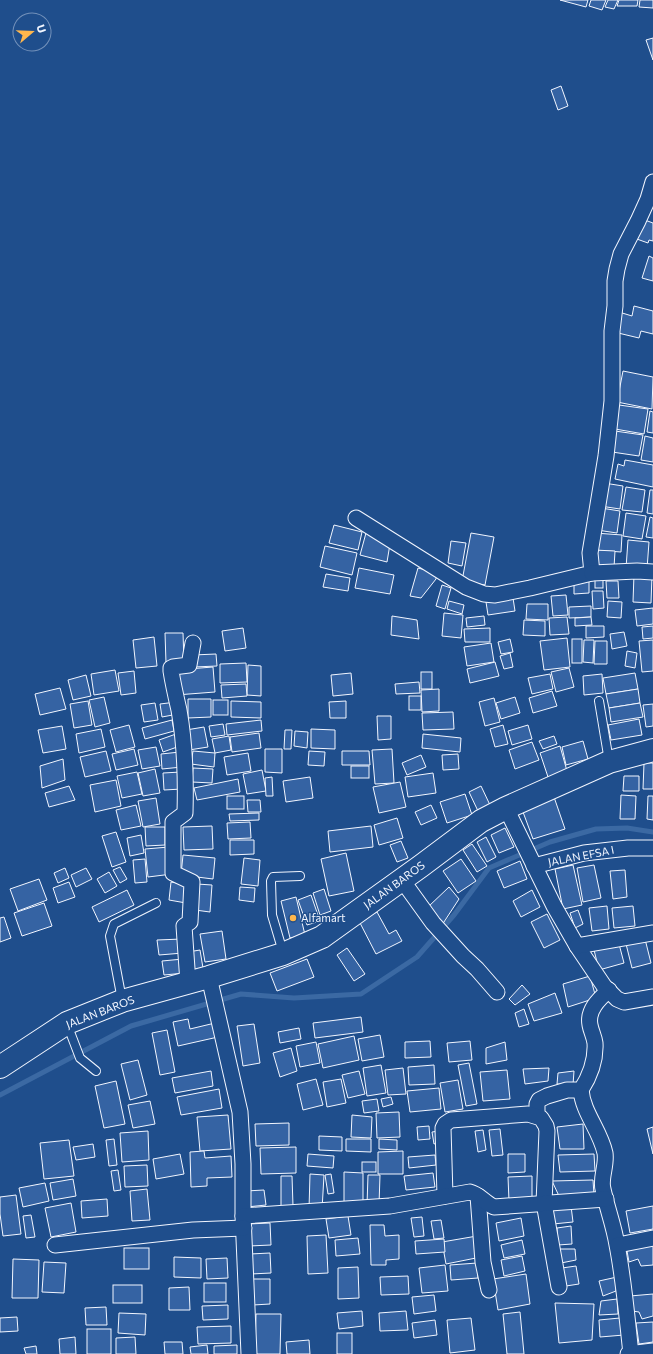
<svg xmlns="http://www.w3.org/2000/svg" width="653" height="1354" viewBox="0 0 653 1354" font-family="Commissioner,sans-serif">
	<rect width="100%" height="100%" fill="#1f4e8c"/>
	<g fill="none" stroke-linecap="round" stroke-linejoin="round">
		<path stroke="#3b69a3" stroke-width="5" d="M0 1095 131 1026 241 994 294 998 361 994 417 957 454 915 489 868 550 842 596 829 627 828 653 832"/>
	</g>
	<g fill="#3563a3" stroke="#f2f6ff">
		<path d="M560 0H588L586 7Z"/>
		<path d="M591 0H606L602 10 589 6Z"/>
		<path d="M608 0H618L614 9 605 7Z"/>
		<path d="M619 0H638L637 6H617Z"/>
		<path d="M640 0H653V8L639 7Z"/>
		<path d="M653 38V60L646 40Z"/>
		<path d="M561 86 568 106 558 110 551 90Z"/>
		<path d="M642 219 653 223V241L649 240 648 243 634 238Z"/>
		<path d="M649 256 653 258V281L642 278Z"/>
		<path d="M634 306 653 311V334L641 331 639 338 614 332 619 312 632 316Z"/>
		<path d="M623 371 653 377 652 409 617 402Z"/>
		<path d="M619 405 648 409 644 434 615 429Z"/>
		<path d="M650 411 653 412V433L647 432Z"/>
		<path d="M615 431 643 435 639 456 612 452Z"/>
		<path d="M645 436 653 438V462L641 460Z"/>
		<path d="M625 460 653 465V487L615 479 618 464 624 466Z"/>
		<path d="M604 483 623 486 620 509 600 506Z"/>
		<path d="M626 487 645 490 642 512 622 510Z"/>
		<path d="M650 490H653V514L647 513Z"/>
		<path d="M601 508 620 511 617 533 597 530Z"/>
		<path d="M626 513 646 516 642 539 623 536Z"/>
		<path d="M650 517 653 518V538L646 537Z"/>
		<path d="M334 525 362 532 358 550 329 543Z"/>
		<path d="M366 533 390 544 387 562 360 555Z"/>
		<path d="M471 533 494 537 485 585 462 581Z"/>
		<path d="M595 533 622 535 621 552 594 550Z"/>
		<path d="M628 540 649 542 647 569 626 568Z"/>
		<path d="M451 541 466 543 462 566 448 563Z"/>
		<path d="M325 546 357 553 352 575 320 567Z"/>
		<path d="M594 550 615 551 614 568 593 566Z"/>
		<path d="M359 568 394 575 390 594 355 588Z"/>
		<path d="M418 568 437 573 436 579 421 598 410 596Z"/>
		<path d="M326 574 350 578 348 591 323 587Z"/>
		<rect x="595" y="574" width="8" height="14"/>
		<path d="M634 574 652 575 651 603 633 602Z"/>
		<path d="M574 580H589V593L574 594Z"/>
		<path d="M606 581H618L619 598H607Z"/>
		<path d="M442 585 451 588 445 609 436 606Z"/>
		<path d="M592 591H603L604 608 593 609Z"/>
		<path d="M566 595 568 615 553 616 551 596Z"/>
		<path d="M513 598 515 611 488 615 486 602Z"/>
		<path d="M449 601 464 605 462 614 447 609Z"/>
		<path d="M608 601 622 602 621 618 607 617Z"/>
		<path d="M527 604H548V620L526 619Z"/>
		<path d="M591 606V617L569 618V607Z"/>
		<path d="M653 608V624L637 626 635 610Z"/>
		<path d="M444 613 463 615 461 638 442 636Z"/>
		<path d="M392 616 417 620 419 639 391 635Z"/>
		<path d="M484 616 485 625 467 627 466 618Z"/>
		<path d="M567 617 569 634 550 635 549 618Z"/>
		<path d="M591 617 592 625 575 626V618Z"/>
		<path d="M524 620 545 621V636L523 635Z"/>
		<path d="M586 626H604V637L586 638Z"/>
		<path d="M653 626V638L643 639 642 627Z"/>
		<path d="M243 628 246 648 225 651 222 631Z"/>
		<path d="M490 628V642H465L464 629Z"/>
		<path d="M624 632 627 646 612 649 610 634Z"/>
		<path d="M165 633H183L184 662 166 663Z"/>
		<path d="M154 637 157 666 136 668 133 640Z"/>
		<path d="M567 638 570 667 544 670 540 641Z"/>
		<path d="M510 639 513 652 501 654 498 642Z"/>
		<rect x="572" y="639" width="10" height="24"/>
		<path d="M584 640H594L593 663 583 662Z"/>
		<path d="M653 640V671L642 672 639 641Z"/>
		<path d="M595 641H607V664H594Z"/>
		<path d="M491 643 494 662 467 666 464 647Z"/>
		<path d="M627 651 637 653 635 668 625 666Z"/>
		<path d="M510 653 513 667 504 669 500 656Z"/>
		<path d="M216 654 217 666 194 667 193 655Z"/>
		<path d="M495 662 499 676 470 683 467 669Z"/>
		<path d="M246 663 247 682 220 683V664Z"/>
		<path d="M248 665 261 666V696L247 695Z"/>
		<path d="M213 667 215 692 176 695 175 670Z"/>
		<path d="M569 668 574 687 556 692 551 672Z"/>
		<path d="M115 670 119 691 94 695 91 674Z"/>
		<path d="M134 671 136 693 121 695 118 673Z"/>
		<rect x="421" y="672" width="11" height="17"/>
		<path d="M351 673 353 694 333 696 331 675Z"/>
		<path d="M635 673 638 689 606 694 603 678Z"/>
		<path d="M550 674 553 689 532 694 528 678Z"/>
		<path d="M602 674 603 693 584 695 583 676Z"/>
		<path d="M86 675 91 696 73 700 68 680Z"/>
		<path d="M419 682 420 693 396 694 395 684Z"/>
		<path d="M246 684 247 696 222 698 221 685Z"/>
		<path d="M60 688 66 709 40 715 35 694Z"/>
		<path d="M439 689V711L422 712 421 690Z"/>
		<path d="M638 689 640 703 609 708 606 694Z"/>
		<path d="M552 691 557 706 533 713 529 698Z"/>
		<rect x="409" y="696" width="12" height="14"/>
		<path d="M104 697 110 723 95 727 89 700Z"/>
		<path d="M515 697 520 713 501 719 496 703Z"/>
		<path d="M494 698 500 722 485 726 479 702Z"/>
		<path d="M188 699H211V717L188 718Z"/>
		<rect x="213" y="700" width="15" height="15"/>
		<path d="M88 701 92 725 74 728 70 704Z"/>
		<path d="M231 701 261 702V718L231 717Z"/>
		<path d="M346 701V718H330L329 702Z"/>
		<path d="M176 702 178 714 162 717 160 704Z"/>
		<path d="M155 703 158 720 144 722 141 705Z"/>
		<path d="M640 703 643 717 611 722 609 708Z"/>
		<path d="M653 704V726L646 727 643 705Z"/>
		<path d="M453 712 454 729 423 730 422 713Z"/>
		<path d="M377 716H391V739L378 740Z"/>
		<path d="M639 719 642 735 611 740 608 725Z"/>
		<path d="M172 720 174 731 145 739 142 728Z"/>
		<path d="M261 720 262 731 227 735 226 724Z"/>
		<path d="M223 724 225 735 211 737 209 726Z"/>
		<path d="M129 725 135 747 116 752 110 730Z"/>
		<path d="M503 725 508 744 495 747 490 729Z"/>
		<path d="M528 725 532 739 512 745 508 731Z"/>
		<path d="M62 726 66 749 43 753 38 730Z"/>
		<path d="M204 727 208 747 189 750 186 730Z"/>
		<path d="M101 729 105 747 79 753 76 734Z"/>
		<path d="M311 729 335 730V749L311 748Z"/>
		<path d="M285 730H292L291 749H284Z"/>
		<path d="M295 731 308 732 307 748 294 746Z"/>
		<path d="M259 733 261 748 232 752 230 737Z"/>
		<path d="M176 734 180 746 163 752 159 740Z"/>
		<path d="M423 734 461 738 460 752 422 748Z"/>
		<path d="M229 736 231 750 215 753 212 739Z"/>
		<path d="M554 736 557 744 543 749 539 741Z"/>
		<path d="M583 741 588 759 566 765 562 747Z"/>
		<path d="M532 742 539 760 515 769 509 750Z"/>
		<path d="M560 746 567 771 548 777 540 753Z"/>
		<path d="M156 747 160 766 142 769 138 750Z"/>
		<path d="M134 749 138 765 116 770 112 754Z"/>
		<path d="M265 749H282V773L265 772Z"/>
		<path d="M392 749 394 783 375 784 372 750Z"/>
		<path d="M106 751 111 771 85 777 80 757Z"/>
		<path d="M193 751 215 753 214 767 191 764Z"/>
		<path d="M309 751 325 752 324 766 308 765Z"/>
		<path d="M342 751H369L370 765H342Z"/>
		<path d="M180 752 182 767 162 769 161 754Z"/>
		<path d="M248 753 251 771 227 775 224 757Z"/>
		<path d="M458 754 459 769 443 770 442 755Z"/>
		<path d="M421 755 426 767 407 775 402 763Z"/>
		<path d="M63 759 65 780 42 788 40 766Z"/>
		<path d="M644 763H653V789H643Z"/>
		<rect x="351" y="766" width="18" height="12"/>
		<path d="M193 768 213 769 212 783 192 782Z"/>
		<path d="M155 769 160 793 143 796 138 773Z"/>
		<path d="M262 770 266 791 247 794 243 774Z"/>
		<path d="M137 772 142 794 122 798 117 776Z"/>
		<path d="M181 772 182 789 164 790 163 773Z"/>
		<path d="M433 773 436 793 408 797 405 777Z"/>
		<path d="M624 776H639V791H623Z"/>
		<path d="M272 777 273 796H266L265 778Z"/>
		<path d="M310 777 313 798 286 802 283 781Z"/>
		<path d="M238 779 240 792 197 800 194 788Z"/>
		<path d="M116 780 121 806 95 812 90 785Z"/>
		<path d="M400 782 406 807 379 813 373 787Z"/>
		<path d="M69 786 75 800 49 807 45 793Z"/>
		<path d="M481 786 490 805 478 811 469 792Z"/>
		<path d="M465 794 472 815 447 823 440 802Z"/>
		<path d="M621 795 636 796 635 819H620Z"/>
		<rect x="227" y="796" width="17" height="13"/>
		<path d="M648 796H653V820L647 819Z"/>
		<path d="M554 797 565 829 533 839 523 812Z"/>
		<path d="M156 798 160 824 143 827 138 801Z"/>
		<path d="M247 800H260L261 812H248Z"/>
		<path d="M136 805 141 826 121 830 116 810Z"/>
		<path d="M431 805 437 818 421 825 415 812Z"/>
		<path d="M259 813V820L230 821 229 814Z"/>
		<path d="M397 818 403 838 379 845 374 825Z"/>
		<path d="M250 822 251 838 228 839 227 823Z"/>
		<path d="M212 826 213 849 184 850 183 827Z"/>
		<path d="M371 826 373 847 330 852 328 831Z"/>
		<path d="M145 827H165V845L146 846Z"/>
		<path d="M505 828 514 847 499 853 491 835Z"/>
		<path d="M116 832 126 862 112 867 102 836Z"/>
		<path d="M141 835 144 853 130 856 127 838Z"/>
		<path d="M486 837 496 857 487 862 477 842Z"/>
		<path d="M230 840H254V854L230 855Z"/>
		<path d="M401 841 408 858 397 862 390 845Z"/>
		<path d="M472 844 487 866 477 872 463 850Z"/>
		<path d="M169 847 172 874 148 877 145 849Z"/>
		<path d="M346 853 354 891 329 896 321 859Z"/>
		<path d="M183 855 215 858 213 879 181 875Z"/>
		<path d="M244 858 260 860 258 886 241 884Z"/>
		<path d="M145 859 147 882 135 883 133 860Z"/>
		<path d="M461 859 476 881 458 893 443 871Z"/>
		<path d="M520 861 527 879 504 888 497 871Z"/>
		<path d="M573 865 582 905 563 909 555 869Z"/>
		<path d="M594 865 601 898 583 902 577 868Z"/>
		<path d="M120 867 127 879 120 883 113 870Z"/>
		<path d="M65 868 69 878 58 883 54 873Z"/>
		<path d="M86 868 92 879 76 887 71 875Z"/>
		<path d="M625 870 627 897 613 899 610 871Z"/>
		<path d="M109 872 117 886 105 893 97 879Z"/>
		<path d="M39 879 47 900 18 911 10 889Z"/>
		<path d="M69 882 75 897 58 903 53 888Z"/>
		<path d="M171 882 189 885 186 903 169 900Z"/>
		<path d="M197 884 212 885 210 912 195 910Z"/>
		<path d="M240 887 255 888 254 902 239 900Z"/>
		<path d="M449 887 459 899 442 925 428 907Z"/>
		<path d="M324 889 331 911 320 915 313 893Z"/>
		<path d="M127 890 134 905 99 922 92 907Z"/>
		<path d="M532 890 540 907 521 917 513 901Z"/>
		<path d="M311 895 320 921 307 925 298 900Z"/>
		<path d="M296 897 305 935 290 938 281 901Z"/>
		<path d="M44 903 52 926 22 936 14 913Z"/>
		<path d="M607 906 609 929 592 931 589 908Z"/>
		<path d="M633 906 635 926 614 928 612 908Z"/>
		<path d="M578 910 583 924 575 928 570 913Z"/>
		<path d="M377 912 389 934 396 930 402 941 376 954 359 921Z"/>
		<path d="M547 914 560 940 544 948 531 922Z"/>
		<path d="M4 917 11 938 0 942V918Z"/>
		<path d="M222 931 226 959 205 962 200 934Z"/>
		<path d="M182 939 183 953 159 955 157 940Z"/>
		<path d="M645 939 651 963 632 968 626 944Z"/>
		<path d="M619 944 624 963 599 970 594 950Z"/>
		<path d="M347 948 365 974 354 981 337 955Z"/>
		<path d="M200 950 203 968 191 970 188 952Z"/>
		<path d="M183 959 185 973 164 975 162 961Z"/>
		<path d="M307 959 314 977 277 991 270 973Z"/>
		<path d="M590 976 596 998 568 1007 563 984Z"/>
		<path d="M522 985 530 994 515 1005 509 999Z"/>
		<path d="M555 993 562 1013 534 1021 528 1004Z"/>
		<path d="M524 1009 529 1024 519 1027 515 1013Z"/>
		<path d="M361 1017 363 1032 315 1038 313 1023Z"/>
		<path d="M188 1019 190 1029 215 1023 218 1037 178 1046 173 1022Z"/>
		<path d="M254 1024 260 1063 243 1066 237 1026Z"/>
		<path d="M299 1028 301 1039 280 1043 278 1032Z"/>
		<path d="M167 1030 175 1072 160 1075 152 1033Z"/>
		<path d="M380 1035 384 1057 362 1061 358 1039Z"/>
		<path d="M354 1036 359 1060 323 1068 318 1044Z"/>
		<path d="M430 1041 431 1057 405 1058V1042Z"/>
		<path d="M470 1041 472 1060 449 1062 447 1043Z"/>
		<path d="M316 1042 320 1063 300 1067 296 1046Z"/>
		<path d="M505 1042 507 1060 486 1064V1048Z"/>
		<path d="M291 1048 297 1071 280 1077 273 1053Z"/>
		<path d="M138 1060 147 1095 130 1100 121 1064Z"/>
		<path d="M469 1063 477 1104 466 1106 458 1065Z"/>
		<path d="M381 1065 386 1093 367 1096 363 1068Z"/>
		<path d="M434 1065 435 1084 409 1085 408 1067Z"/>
		<path d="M403 1068 406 1094 388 1095 385 1070Z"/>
		<path d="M549 1068 548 1081 525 1084 523 1069Z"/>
		<path d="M507 1070 510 1099 483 1101 480 1072Z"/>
		<path d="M211 1071 213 1086 175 1093 172 1078Z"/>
		<path d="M359 1071 365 1094 348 1098 342 1075Z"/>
		<path d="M574 1071 573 1085 557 1084 558 1073Z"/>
		<path d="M316 1079 323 1105 303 1110 297 1084Z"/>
		<path d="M341 1079 346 1103 327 1107 323 1082Z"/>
		<path d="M458 1080 463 1109 445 1112 440 1083Z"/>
		<path d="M116 1081 125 1124 104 1128 95 1086Z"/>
		<path d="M439 1088 441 1109 410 1112 407 1091Z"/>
		<path d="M219 1089 222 1108 181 1115 177 1097Z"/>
		<path d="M391 1097 393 1104 383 1107 381 1099Z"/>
		<path d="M377 1099 379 1111 364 1113 362 1101Z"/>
		<path d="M150 1101 155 1124 133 1128 128 1105Z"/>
		<path d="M399 1112 400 1137 377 1138 376 1113Z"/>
		<path d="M228 1115 231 1149 200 1151 197 1117Z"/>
		<path d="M352 1115 372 1117 371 1138 351 1137Z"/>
		<path d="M289 1123V1145L256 1146 255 1124Z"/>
		<path d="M583 1124 584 1149H560L557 1127Z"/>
		<path d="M429 1126 430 1139 418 1140 417 1127Z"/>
		<path d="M653 1127V1154L647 1129Z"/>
		<path d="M500 1129 503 1155 492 1156 489 1130Z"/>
		<path d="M483 1130 486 1150 478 1152 475 1131Z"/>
		<path d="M148 1131 149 1160 122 1162 120 1133Z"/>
		<path d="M439 1131 441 1142 434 1144 432 1132Z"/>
		<path d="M319 1136 342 1137V1151L319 1150Z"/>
		<path d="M114 1139 117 1165 109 1166 106 1140Z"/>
		<path d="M346 1139H371V1152L346 1151Z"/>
		<path d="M379 1139 397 1140V1150L379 1149Z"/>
		<path d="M69 1140 74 1176 44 1179 40 1143Z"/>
		<path d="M93 1144 95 1157 76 1160 73 1147Z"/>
		<path d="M296 1147V1173L261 1174 260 1148Z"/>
		<path d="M204 1151 205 1158 231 1156 232 1177 207 1178V1186L191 1187 190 1152Z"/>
		<path d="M403 1151V1174H378V1152Z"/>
		<path d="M180 1154 184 1174 156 1179 153 1159Z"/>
		<path d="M308 1154 334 1156 333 1168 307 1166Z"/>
		<path d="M508 1154H525V1172L508 1173Z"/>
		<path d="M594 1154 595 1171 560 1172 558 1155Z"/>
		<path d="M435 1155 436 1165 409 1168 408 1157Z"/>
		<rect x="362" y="1162" width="14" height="10"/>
		<path d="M147 1165 148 1186 125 1187 124 1166Z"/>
		<path d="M118 1170 121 1190 114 1191 111 1171Z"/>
		<path d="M344 1172 363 1173V1202H344Z"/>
		<path d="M433 1173 435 1187 406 1190 404 1176Z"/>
		<path d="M310 1174 324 1175 322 1210 309 1209Z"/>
		<path d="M331 1174 334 1193 328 1194 325 1175Z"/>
		<path d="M368 1175H380L379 1205H367Z"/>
		<path d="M281 1176H292L293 1206H281Z"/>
		<path d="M532 1176V1200L509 1201 508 1177Z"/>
		<path d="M73 1179 76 1196 53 1200 50 1183Z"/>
		<path d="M593 1180 594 1195 559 1196 552 1181Z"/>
		<path d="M45 1183 49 1201 23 1207 19 1188Z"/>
		<path d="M147 1189 150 1220 132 1221 130 1191Z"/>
		<path d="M264 1190 266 1205 247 1207 246 1191Z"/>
		<path d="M16 1195 21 1234 3 1236 0 1214V1197Z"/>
		<path d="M107 1199 108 1216 82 1218 81 1201Z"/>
		<path d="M71 1203 76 1232 51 1237 45 1208Z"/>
		<path d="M571 1206 573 1222 553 1224 551 1209Z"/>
		<path d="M653 1206V1229L630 1233 626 1211Z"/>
		<path d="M31 1215 35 1237 26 1238 23 1216Z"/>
		<path d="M348 1216 351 1235 329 1238 326 1219Z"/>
		<path d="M422 1217 424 1236 414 1237 411 1218Z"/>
		<path d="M521 1218 524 1236 499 1241 496 1223Z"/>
		<path d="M441 1220 444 1238 434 1239 431 1221Z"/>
		<path d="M270 1223 271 1245 249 1246 248 1224Z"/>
		<path d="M370 1225H384L385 1236 399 1235V1259L386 1260V1265H371Z"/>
		<path d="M571 1226 572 1244 558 1245 557 1228Z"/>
		<path d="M326 1235 328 1273 308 1274 307 1236Z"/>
		<path d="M477 1236 481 1257 446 1264 442 1242Z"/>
		<path d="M358 1238 360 1254 336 1256 335 1240Z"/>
		<path d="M444 1239 445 1252 416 1254 415 1241Z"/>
		<path d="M522 1240 525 1254 504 1258 501 1245Z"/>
		<path d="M653 1244V1265L641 1266 638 1259 629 1262 627 1251Z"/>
		<rect x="124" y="1248" width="25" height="21"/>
		<path d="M560 1249H575L576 1260 561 1263Z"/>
		<path d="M270 1253 271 1273 251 1274 250 1254Z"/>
		<path d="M522 1256 525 1271 504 1276 501 1260Z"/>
		<path d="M174 1257 201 1258V1278L174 1277Z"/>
		<path d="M227 1258 228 1278 207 1279 206 1259Z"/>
		<path d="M13 1259 39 1260 38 1298H12Z"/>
		<path d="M44 1262 66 1263 64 1293 42 1292Z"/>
		<path d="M477 1263 478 1278 451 1280 450 1265Z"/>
		<path d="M445 1265 448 1291 422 1293 419 1268Z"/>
		<path d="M576 1266 579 1284 566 1286 562 1268Z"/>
		<path d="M358 1267 359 1298 338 1299V1268Z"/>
		<path d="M526 1274 530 1304 498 1310 493 1279Z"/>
		<path d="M408 1276 409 1294 381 1295 380 1277Z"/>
		<path d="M617 1277 616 1291 603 1296 599 1281Z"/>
		<path d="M253 1279H270V1304L253 1305Z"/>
		<rect x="204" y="1283" width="22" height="19"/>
		<rect x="113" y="1285" width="29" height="18"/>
		<path d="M189 1287 190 1310H169V1288Z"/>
		<path d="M653 1294V1316L642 1319 639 1312 632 1311 630 1296Z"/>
		<path d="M434 1295 436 1311 414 1314 412 1297Z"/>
		<path d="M617 1299 618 1314 599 1315 601 1301Z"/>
		<path d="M555 1303 594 1304 592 1340 559 1343Z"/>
		<path d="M228 1305V1319L203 1320 202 1306Z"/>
		<path d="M106 1307 107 1325H86L85 1308Z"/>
		<path d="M362 1311 363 1326 339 1329 337 1313Z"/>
		<path d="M406 1311 408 1330 380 1331 379 1313Z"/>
		<path d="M520 1312 524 1354H507L503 1314Z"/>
		<path d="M119 1313 146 1314 145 1335 118 1333Z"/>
		<path d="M256 1314H281L280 1354H255Z"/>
		<path d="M17 1317 18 1331 0 1332V1318Z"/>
		<path d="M471 1318 475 1350 450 1353 447 1320Z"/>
		<path d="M620 1318 624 1335 600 1337 599 1320Z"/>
		<path d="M435 1320 437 1335 414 1338 412 1323Z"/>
		<path d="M653 1322V1342L639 1344 636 1323Z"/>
		<path d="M231 1326V1343L198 1344 197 1327Z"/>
		<rect x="87" y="1329" width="24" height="25"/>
		<rect x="337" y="1333" width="15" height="21"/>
		<path d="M75 1337 76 1354H60L59 1339Z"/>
		<path d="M135 1337 136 1354H116V1338Z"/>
		<path d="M309 1340 310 1354H287L286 1342Z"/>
		<path d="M164 1342H182L183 1354H165Z"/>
		<path d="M207 1345 208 1354H191L190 1347Z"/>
		<path d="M237 1345V1354H214V1346Z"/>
		<path d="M36 1346 37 1354H26L24 1348Z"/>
	</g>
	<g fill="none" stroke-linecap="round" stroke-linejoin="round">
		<defs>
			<g id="lane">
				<path d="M599 701 609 761"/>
				<path d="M283 952 272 915 271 881 273 877 300 876"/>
				<path d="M122 1000 110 936 114 924 156 903"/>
				<path d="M67 1024 80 1058 96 1071"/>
			</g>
			<g id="street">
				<path d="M356 518 466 587 484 594 495 595 530 588 592 573 590 553 606 456 612 401V331L615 306V281L617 269 621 254 638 221 648 199 653 182"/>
				<path d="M592 573 637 571 653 572"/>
				<path d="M506 808 554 906 577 946 604 986 617 999 624 1002 653 997"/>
				<path d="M534 866 584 853 628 848H653"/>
				<path d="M402 880 433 923 463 956 477 969 497 992"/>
				<path d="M577 946 653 933"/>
				<path d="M209 977 240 1112 243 1164V1216L249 1354"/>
				<path d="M188 983 184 926 190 922 192 882 173 873V822L185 813C186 779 185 744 179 710 176 697 173 684 171 671V668L173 667 189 665 193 643"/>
				<path d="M581 1090C583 1113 600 1130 605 1153 607 1165 600 1179 603 1189 607 1208 614 1226 617 1245 624 1281 627 1318 631 1354"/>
				<path d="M537 1116V1104L539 1100 547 1096 567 1090H581C590 1076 596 1060 595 1043 594 1036 591 1031 590 1025 587 1010 599 999 609 990"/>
				<path d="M445 1196 443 1128 445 1124 451 1120 528 1114 541 1118 546 1126 547 1131 544 1203 559 1287"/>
				<path d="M478 1196 483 1262 489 1290"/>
				<path d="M243 1216 390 1206 470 1192C479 1194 485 1203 494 1207L606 1199"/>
				<path d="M55 1245 193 1230 244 1228"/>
				<path d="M618 1245 653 1238"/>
				<path d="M628 1354 653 1351"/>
			</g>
			<path id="primary" d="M0 1067 67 1023 122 1001 209 977 283 954 322 937 421 866 481 821 506 808 609 762 653 750"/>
		</defs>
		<use href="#lane" stroke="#f2f6ff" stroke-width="10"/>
		<use href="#street" stroke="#f2f6ff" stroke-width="17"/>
		<use href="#primary" stroke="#f2f6ff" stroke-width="24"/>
		<use href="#lane" stroke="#1f4e8c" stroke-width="8"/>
		<use href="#street" stroke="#1f4e8c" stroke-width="15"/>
		<use href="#primary" stroke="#1f4e8c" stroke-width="22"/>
	</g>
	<circle fill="#ffb74d" stroke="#1f4e8c" stroke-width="1.5" cx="293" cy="918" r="4"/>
	<g text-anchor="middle" stroke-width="3" stroke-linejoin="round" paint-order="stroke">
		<g font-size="11" fill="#f2f6ff" stroke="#1f4e8c">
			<text transform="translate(581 856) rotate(-11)" y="4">JALAN EFSA I</text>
			<text transform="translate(394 885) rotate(-36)" y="4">JALAN BAROS</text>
			<text transform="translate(100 1012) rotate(-21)" y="4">JALAN BAROS</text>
		</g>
		<g font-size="11" fill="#f2f6ff" stroke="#1f4e8c" text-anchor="start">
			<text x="301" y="922">Alfamart</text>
		</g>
	</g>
	<g transform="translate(32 32) rotate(71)"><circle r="19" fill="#1f4e8c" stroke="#7391ba"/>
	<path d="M0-3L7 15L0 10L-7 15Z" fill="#ffb74d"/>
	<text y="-6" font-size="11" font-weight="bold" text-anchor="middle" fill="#f2f6ff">U</text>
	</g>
</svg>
